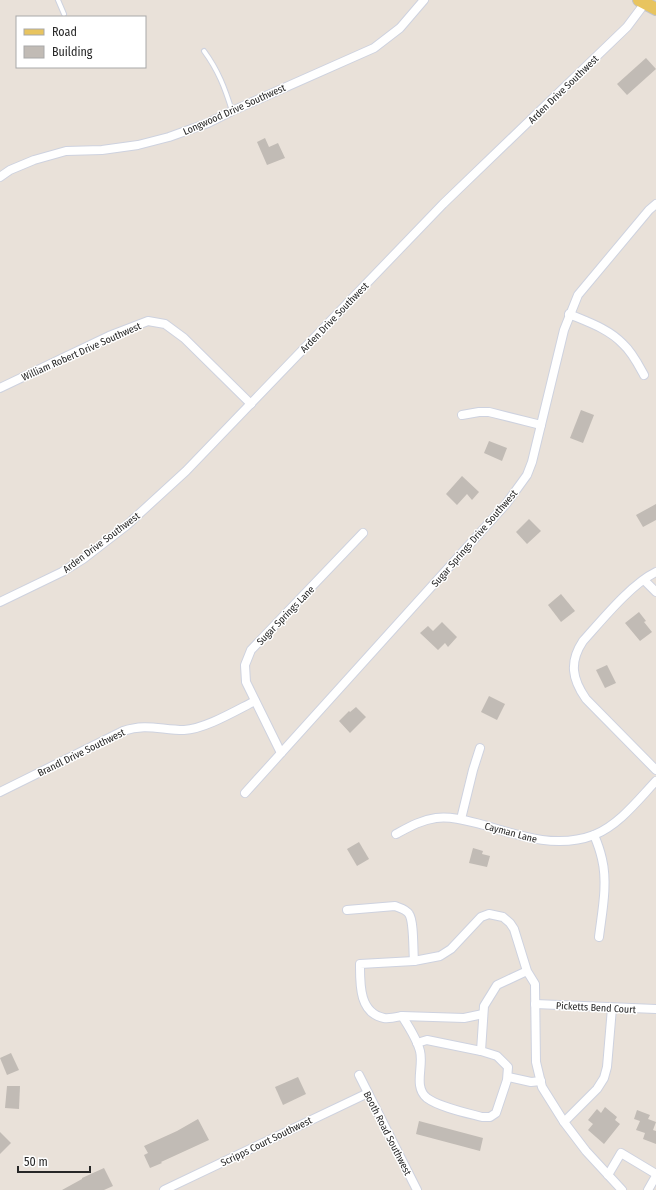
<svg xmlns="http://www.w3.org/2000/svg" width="656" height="1190" viewBox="0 0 656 1190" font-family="'Fira Sans Condensed',sans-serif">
	<rect width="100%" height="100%" fill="#e9e1d9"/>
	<g fill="#c1bbb5">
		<path d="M646 58 656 69 627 95 617 84Z"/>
		<path d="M265 138 269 147 278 143 285 158 267 165 257 142Z"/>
		<path d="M581 410 594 415 583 443 570 438Z"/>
		<path d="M489 441 507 448 502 461 484 453Z"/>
		<path d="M462 476 479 492 472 500 467 494 457 505 446 494Z"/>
		<path d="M656 504V520L643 527 636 515Z"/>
		<path d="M529 519 541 531 527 544 516 532Z"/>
		<path d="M561 594 575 611 561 622 548 605Z"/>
		<path d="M639 612 646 621 644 622 652 632 640 641 625 623Z"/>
		<path d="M442 622 457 637 448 647 445 643 438 650 420 633 428 626 433 631Z"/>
		<path d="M607 665 616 683 605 688 596 670Z"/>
		<path d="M489 696 505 704 497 720 481 712Z"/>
		<path d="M356 707 366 717 350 733 339 721 349 711 350 712Z"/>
		<path d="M359 842 369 859 357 866 347 849Z"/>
		<path d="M473 848 483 851 482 854 490 856 487 867 469 863Z"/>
		<path d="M11 1053 19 1070 7 1075 0 1058Z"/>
		<path d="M298 1077 306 1094 283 1105 275 1087Z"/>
		<path d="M7 1086H20L19 1109 5 1108Z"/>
		<path d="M605 1107 617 1117 615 1120 620 1124 604 1144 588 1130 593 1124 588 1120 597 1109 601 1113Z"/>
		<path d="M637 1110 650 1115 648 1119 656 1122 653 1130 656 1131V1144L643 1139 645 1133 636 1130 640 1121 634 1119Z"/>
		<path d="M198 1119 209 1140 161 1162 162 1163 150 1168 144 1155 148 1153 144 1146 177 1131Z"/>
		<path d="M419 1121 483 1138 480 1151 416 1134Z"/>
		<path d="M0 1132 11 1143 0 1154Z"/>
		<path d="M104 1168 113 1186 104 1190H62L82 1179V1178Z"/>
	</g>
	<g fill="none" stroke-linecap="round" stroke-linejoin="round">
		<defs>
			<g id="service">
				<path d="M58 0 64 14"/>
				<path d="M204 51C218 70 225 88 232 111"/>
			</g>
			<g id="minor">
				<path d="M0 177 10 170 34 160 66 151 102 150 138 145 169 137 208 123 232 111 374 48 400 28 424 0"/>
				<path d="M569 314C588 322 609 329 623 344 632 352 638 364 644 375"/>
				<path d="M0 388 109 336 148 321 165 324 184 338 251 404"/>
				<path d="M462 415 479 412H489L541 425"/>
				<path d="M656 572C631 584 602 620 583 641 569 662 572 679 586 699L656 770"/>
				<path d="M644 580 656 592"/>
				<path d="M0 602 62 572 83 559 127 525 186 471 443 204 627 27 645 3"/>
				<path d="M281 753 246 682 245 665 251 650 363 533"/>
				<path d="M0 792 123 731C146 723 161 730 184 730 205 729 235 711 255 701"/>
				<path d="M245 793 506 504 527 475 532 462 564 330 578 295 649 210 656 204"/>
				<path d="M461 819 473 770 480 748"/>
				<path d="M396 834C409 827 421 820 436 818 452 816 468 821 484 825 520 836 557 849 594 835 619 825 638 800 656 781"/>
				<path d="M594 835C597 842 600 850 602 859 608 884 602 912 599 937"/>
				<path d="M347 910 395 906C400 908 406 909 409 914 414 921 413 950 414 961"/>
				<path d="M527 971 497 985 484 1006 481 1051 497 1056 508 1067 507 1080 496 1113 490 1117H482C467 1113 439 1107 427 1098 413 1087 424 1066 420 1051 417 1039 409 1027 402 1016 397 1017 389 1019 384 1018 359 1013 360 984 360 964L414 961 440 956 451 949 481 917 489 914 503 917 510 923 514 929 527 971 535 984 536 1062 542 1087 564 1122 586 1151 622 1190"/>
				<path d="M535 1004 656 1009"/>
				<path d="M402 1016 464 1018 483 1014"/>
				<path d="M417 1043 427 1040 481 1051"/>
				<path d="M359 1075 417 1190"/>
				<path d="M508 1077 531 1082 541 1081"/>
				<path d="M564 1122 597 1089 604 1078 607 1067 612 1008"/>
				<path d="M608 1175 621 1153 656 1174"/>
				<path d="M164 1190 368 1093"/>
				<path d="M648 1190 656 1176"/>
			</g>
			<path id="primary" d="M639 0 656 9"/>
		</defs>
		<use href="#service" stroke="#ced2df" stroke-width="6"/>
		<use href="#minor" stroke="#ced2df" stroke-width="10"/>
		<use href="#primary" stroke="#c3c3c3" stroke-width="14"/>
		<use href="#service" stroke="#fff" stroke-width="4"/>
		<use href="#minor" stroke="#fff" stroke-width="8"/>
		<use href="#primary" stroke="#e8c45f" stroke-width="12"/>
	</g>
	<g text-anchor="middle" stroke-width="3" stroke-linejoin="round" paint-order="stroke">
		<g font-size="10" fill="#272727" stroke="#fff">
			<text transform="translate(563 89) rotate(-44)" y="4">Arden Drive Southwest</text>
			<text transform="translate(234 109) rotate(-24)" y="4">Longwood Drive Southwest</text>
			<text transform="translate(334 317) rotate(-46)" y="4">Arden Drive Southwest</text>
			<text transform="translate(81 351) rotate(-24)" y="4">William Robert Drive Southwest</text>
			<text transform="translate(474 538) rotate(-49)" y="4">Sugar Springs Drive Southwest</text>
			<text transform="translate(101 542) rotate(-37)" y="4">Arden Drive Southwest</text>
			<text transform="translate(285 615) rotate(-46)" y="4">Sugar Springs Lane</text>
			<text transform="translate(81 752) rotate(-26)" y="4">Brandl Drive Southwest</text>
			<text transform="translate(511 832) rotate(15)" y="4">Cayman Lane</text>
			<text transform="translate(596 1007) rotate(3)" y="4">Picketts Bend Court</text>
			<text transform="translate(388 1133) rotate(63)" y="4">Booth Road Southwest</text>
			<text transform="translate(266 1141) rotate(-26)" y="4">Scripps Court Southwest</text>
		</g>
	</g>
	<rect x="16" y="16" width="130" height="52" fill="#ffffff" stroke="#a9a9a9"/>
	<rect x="24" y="29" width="20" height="6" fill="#e8c45f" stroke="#a9a9a9"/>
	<text x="52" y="36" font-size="12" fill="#272727">Road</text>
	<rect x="24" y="46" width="20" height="12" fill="#c1bbb5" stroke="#a9a9a9"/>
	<text x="52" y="56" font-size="12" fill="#272727">Building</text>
	<path d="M18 1166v6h72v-6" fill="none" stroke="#272727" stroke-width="2"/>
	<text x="24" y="1166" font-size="12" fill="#272727" stroke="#ffffff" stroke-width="3" paint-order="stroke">50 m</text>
</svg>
